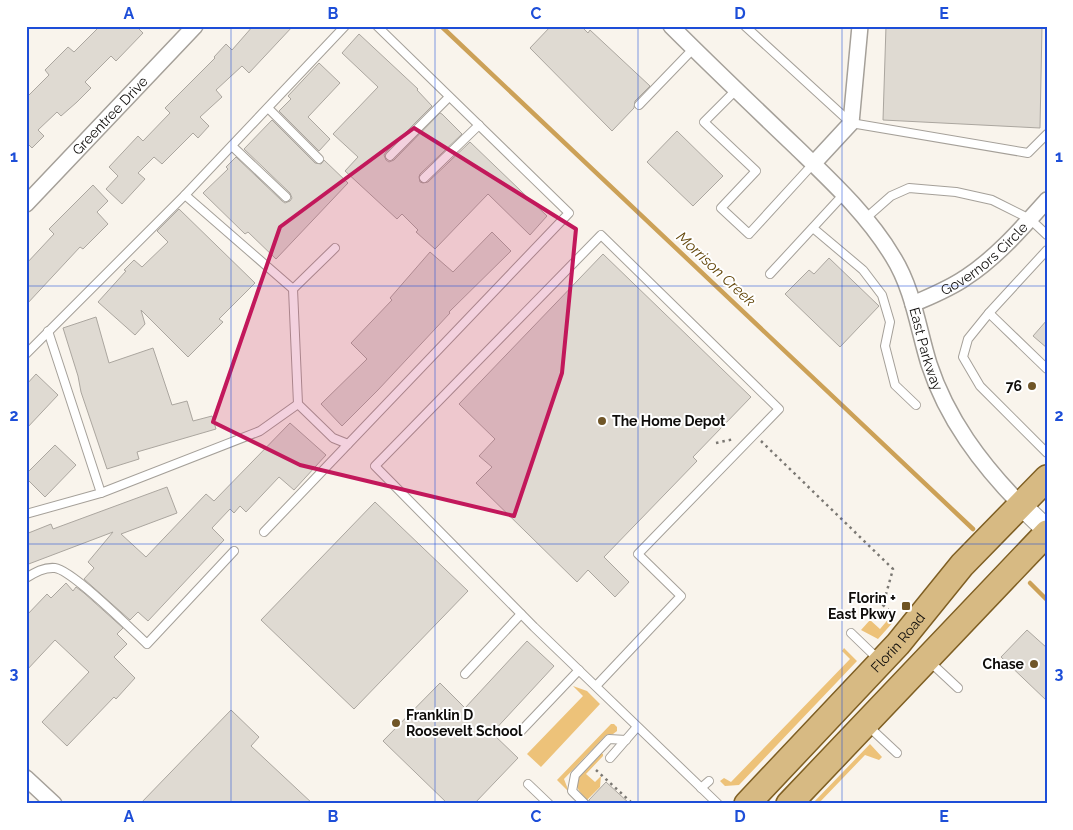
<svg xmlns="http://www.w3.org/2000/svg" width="1073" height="830" viewBox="0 0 1073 830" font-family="Raleway,sans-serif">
	<rect width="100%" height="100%" fill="#f9f4ec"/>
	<g fill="#edc279">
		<path d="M891 616 895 620 878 639 861 630 870 620 880 629Z"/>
		<path d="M844 648 857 661 739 785 725 786 720 781 724 778 731 782 850 659 842 651Z"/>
		<path d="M573 686 587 691 600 704 541 767 527 754 583 696Z"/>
		<path d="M611 724H614L617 727V731L613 734 606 735 564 779 569 792 557 780Z"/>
		<path d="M870 744 882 757 879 760 865 755 818 804H812Z"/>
		<path d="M601 753 603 754V756L586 774 595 782 601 776 600 787 587 800C581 793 574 788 577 778Z"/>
	</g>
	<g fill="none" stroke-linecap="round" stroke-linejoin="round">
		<g stroke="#cca157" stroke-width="4.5">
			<path d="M441 26 973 529"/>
			<path d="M1030 583 1047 600"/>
		</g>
	</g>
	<g fill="#dfdad2" stroke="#aba69f">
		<path d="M100 26H136L143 33 116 61 111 56 85 82 91 88 77 102 61 116 57 112 38 130 44 136 32 148 26 142V98L49 75 45 70 68 47 74 52Z"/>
		<path d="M253 26H293L249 73 242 66 216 90 222 97 200 117 209 126 198 138 193 133 162 164 154 157 138 173 145 179 122 204 106 189 118 176 109 167 138 136 143 141 170 113 165 108 215 58 214 57 226 44 232 50Z"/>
		<path d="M551 26H581L588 33 590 30 650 86 635 101 634 108 612 131 530 48Z"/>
		<path d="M886 26H1042L1040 128 883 120Z"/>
		<path d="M359 34 418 89 417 90 432 106 386 152 384 155 386 160 389 162 394 160 440 113 442 114 462 134 420 174 419 177 420 182 423 183 428 182 470 142 547 216 530 235 488 194 435 249 416 232 418 230 402 214 397 219 345 171 358 157 333 134 378 87 342 53Z"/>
		<path d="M319 63 340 83 308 117 330 139 319 151 279 111 291 99 288 96Z"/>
		<path d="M272 120 315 163 321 164 324 160 348 183 276 259 248 232 245 234 203 193 228 169 226 167 236 157 282 201 285 203 290 201 292 198 290 193 244 149Z"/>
		<path d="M677 131 723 176 693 206 647 162Z"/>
		<path d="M93 185 108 201 97 212 108 224 83 249 80 247 26 305V264L54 234 49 229Z"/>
		<path d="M179 209 255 283 219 319 223 322 188 357 141 310 145 324 135 335 98 302 126 271 124 270 134 260 142 267 168 242 157 231Z"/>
		<path d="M492 232 511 251 449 312 450 313 378 390 342 426 321 404 367 359 351 343 392 300 390 298 430 252 453 272Z"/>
		<path d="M603 254 751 397 693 457 697 461 604 557 629 582 615 597 588 570 577 582 476 483 492 467 479 456 495 439 459 404Z"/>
		<path d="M829 258 879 306 840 347 785 294 809 270 814 274Z"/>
		<path d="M96 317 109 363 153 348 172 405 187 401 193 421 212 416 216 429 137 452 139 459 107 469 81 392 78 376 63 328Z"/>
		<path d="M1047 320V348L1033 336Z"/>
		<path d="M36 374 58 395 26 429V385Z"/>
		<path d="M290 423 326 455 294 490 279 477 246 512 240 506 234 513 230 509 212 528 224 540 148 621 138 612 130 620 84 579 94 568 88 562 113 532 26 565V534L51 524 53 529 167 487 177 513 121 534 146 557 206 494 214 501Z"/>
		<path d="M55 445 76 465 45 497 26 478V474Z"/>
		<path d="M375 502 468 591 354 709 261 620Z"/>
		<path d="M66 583 73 591 76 587 84 593 123 628 117 634 127 644 114 657 135 678 116 699 114 697 67 746 42 722 89 672 55 640 26 671V616L47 594 51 598Z"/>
		<path d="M1027 630 1047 648V701L1001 657Z"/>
		<path d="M527 641 554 666 492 733 518 758 474 804H448L383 741 440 683 465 708Z"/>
		<path d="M231 710 259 737 251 746 313 804H140Z"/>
		<path d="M606 782 630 804H590L589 800Z"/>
	</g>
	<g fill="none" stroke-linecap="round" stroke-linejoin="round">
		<defs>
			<g id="service">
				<path d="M745 26 851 123 1028 153 1047 134"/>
				<path d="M736 90 704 122 756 171 721 208 749 234 813 164"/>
				<path d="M639 105 694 48"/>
				<path d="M268 108 319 159"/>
				<path d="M232 146 286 197"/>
				<path d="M390 156 449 97"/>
				<path d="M424 178 479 125"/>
				<path d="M185 195 293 289 298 404 333 438 348 444"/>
				<path d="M866 218 891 196 909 188 956 192 992 200 1030 219 1047 235"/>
				<path d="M813 228 863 270 882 295 890 322 885 346 895 385 916 405"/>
				<path d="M1047 250 989 313 968 339 963 357 980 386 1047 453"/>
				<path d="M770 274 843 195"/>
				<path d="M293 289 335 248"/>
				<path d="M989 313 1047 369"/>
				<path d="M48 331 101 493"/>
				<path d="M26 354 185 195 345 26"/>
				<path d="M26 514 101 493 260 431 298 404"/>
				<path d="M264 532 569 213 377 26"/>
				<path d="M26 578C35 572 44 567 55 568 72 570 131 629 147 644L234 551"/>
				<path d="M851 633 878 659"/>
				<path d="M929 661 958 688"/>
				<path d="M465 674 521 614"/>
				<path d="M596 686 681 596 638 554 779 409 601 235 375 466 534 627 718 804"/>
				<path d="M867 725 897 753"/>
				<path d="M520 732 579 670"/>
				<path d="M610 758 637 727"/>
				<path d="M528 784 549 804"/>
				<path d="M701 788 709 781"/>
				<path d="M585 804 572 791 575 775 609 739 626 740"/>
			</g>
			<g id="minor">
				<path id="s1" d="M671 26C712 67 754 107 796 147 831 181 868 215 893 257 913 289 918 328 929 364 947 419 981 464 1021 505"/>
				<path d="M813 164 851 123 860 26"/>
				<path id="s2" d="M26 204 195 26"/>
				<path id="s3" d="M913 304C931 296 949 289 965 278 996 258 1022 228 1047 200"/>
				<path d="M26 778 54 804"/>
			</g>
			<path id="tertiary" d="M1021 505 1047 530"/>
			<g id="primary">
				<path id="s4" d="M747 804 898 644 962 565 1047 478"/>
				<path d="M789 804 1047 533"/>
			</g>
		</defs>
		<use href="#service" stroke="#a5a099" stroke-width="10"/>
		<use href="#minor" stroke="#a5a099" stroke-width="18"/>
		<use href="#tertiary" stroke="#a5a099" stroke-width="22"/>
		<use href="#primary" stroke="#7f5f23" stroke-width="28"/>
		<g stroke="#7b7873" stroke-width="2.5" stroke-dasharray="2.5 4" stroke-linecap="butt">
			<path d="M761 441 893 569 883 605 896 617"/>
			<path d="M716 443 734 439"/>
			<path d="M596 770 633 804"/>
		</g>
		<use href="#service" stroke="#fff" stroke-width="8"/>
		<use href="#minor" stroke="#fff" stroke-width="15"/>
		<use href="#tertiary" stroke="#fff" stroke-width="20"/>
		<use href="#primary" stroke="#d7ba83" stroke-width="25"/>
	</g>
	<path fill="#c2185b" fill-opacity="0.2" stroke="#c2185b" stroke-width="4" stroke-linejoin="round" d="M414 128 576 229 562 373 514 516 300 465 213 422 280 227Z"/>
	<path fill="none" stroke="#1d4ed8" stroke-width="1" stroke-opacity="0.55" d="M231 26V804M435 26V804M638 26V804M842 26V804M26 286H1047M26 544H1047"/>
	<g fill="#705628" stroke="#fff" stroke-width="2">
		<circle cx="1032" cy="386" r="5"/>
		<circle cx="602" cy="421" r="5"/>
		<rect x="901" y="601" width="10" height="10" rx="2.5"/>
		<circle cx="1034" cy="664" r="5"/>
		<circle cx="396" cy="723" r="5"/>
	</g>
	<g text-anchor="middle" stroke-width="4" stroke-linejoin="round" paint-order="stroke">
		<g font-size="14" fill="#0e0c0a" stroke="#fff">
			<text dy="5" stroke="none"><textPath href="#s2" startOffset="122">Greentree Drive</textPath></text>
			<text dy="5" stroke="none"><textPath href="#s3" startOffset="85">Governors Circle</textPath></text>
			<text dy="5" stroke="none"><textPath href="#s1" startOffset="419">East Parkway</textPath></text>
			<text dy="5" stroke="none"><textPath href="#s4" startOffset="221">Florin Road</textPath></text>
		</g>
		<g font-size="14" font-weight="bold" fill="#0e0c0a" stroke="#fff" text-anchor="end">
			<text x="1022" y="391">76</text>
			<text x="612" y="426" text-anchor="start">The Home Depot</text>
			<text x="896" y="603">Florin +<tspan x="896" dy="16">East Pkwy</tspan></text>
			<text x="1024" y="669">Chase</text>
			<text x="406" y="720" text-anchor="start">Franklin D<tspan x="406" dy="16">Roosevelt School</tspan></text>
		</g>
		<g font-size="15" font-style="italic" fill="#624508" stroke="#fff">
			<text transform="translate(716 269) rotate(43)" y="5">Morrison Creek</text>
		</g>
	</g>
	<rect width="1073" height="830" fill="none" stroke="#ffffff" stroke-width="55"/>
	<rect x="28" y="28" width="1018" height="774" fill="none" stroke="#1d4ed8" stroke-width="2"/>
	<g font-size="16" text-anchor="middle" font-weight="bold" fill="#1d4ed8">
		<text x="129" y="19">A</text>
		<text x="333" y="19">B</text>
		<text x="536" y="19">C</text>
		<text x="740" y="19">D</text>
		<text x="944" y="19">E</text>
		<text x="14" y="162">1</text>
		<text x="1059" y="162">1</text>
		<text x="14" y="421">2</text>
		<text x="1059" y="421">2</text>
		<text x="14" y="679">3</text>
		<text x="1059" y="679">3</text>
		<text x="129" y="822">A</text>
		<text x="333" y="822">B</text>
		<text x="536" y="822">C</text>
		<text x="740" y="822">D</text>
		<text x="944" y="822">E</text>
	</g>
</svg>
